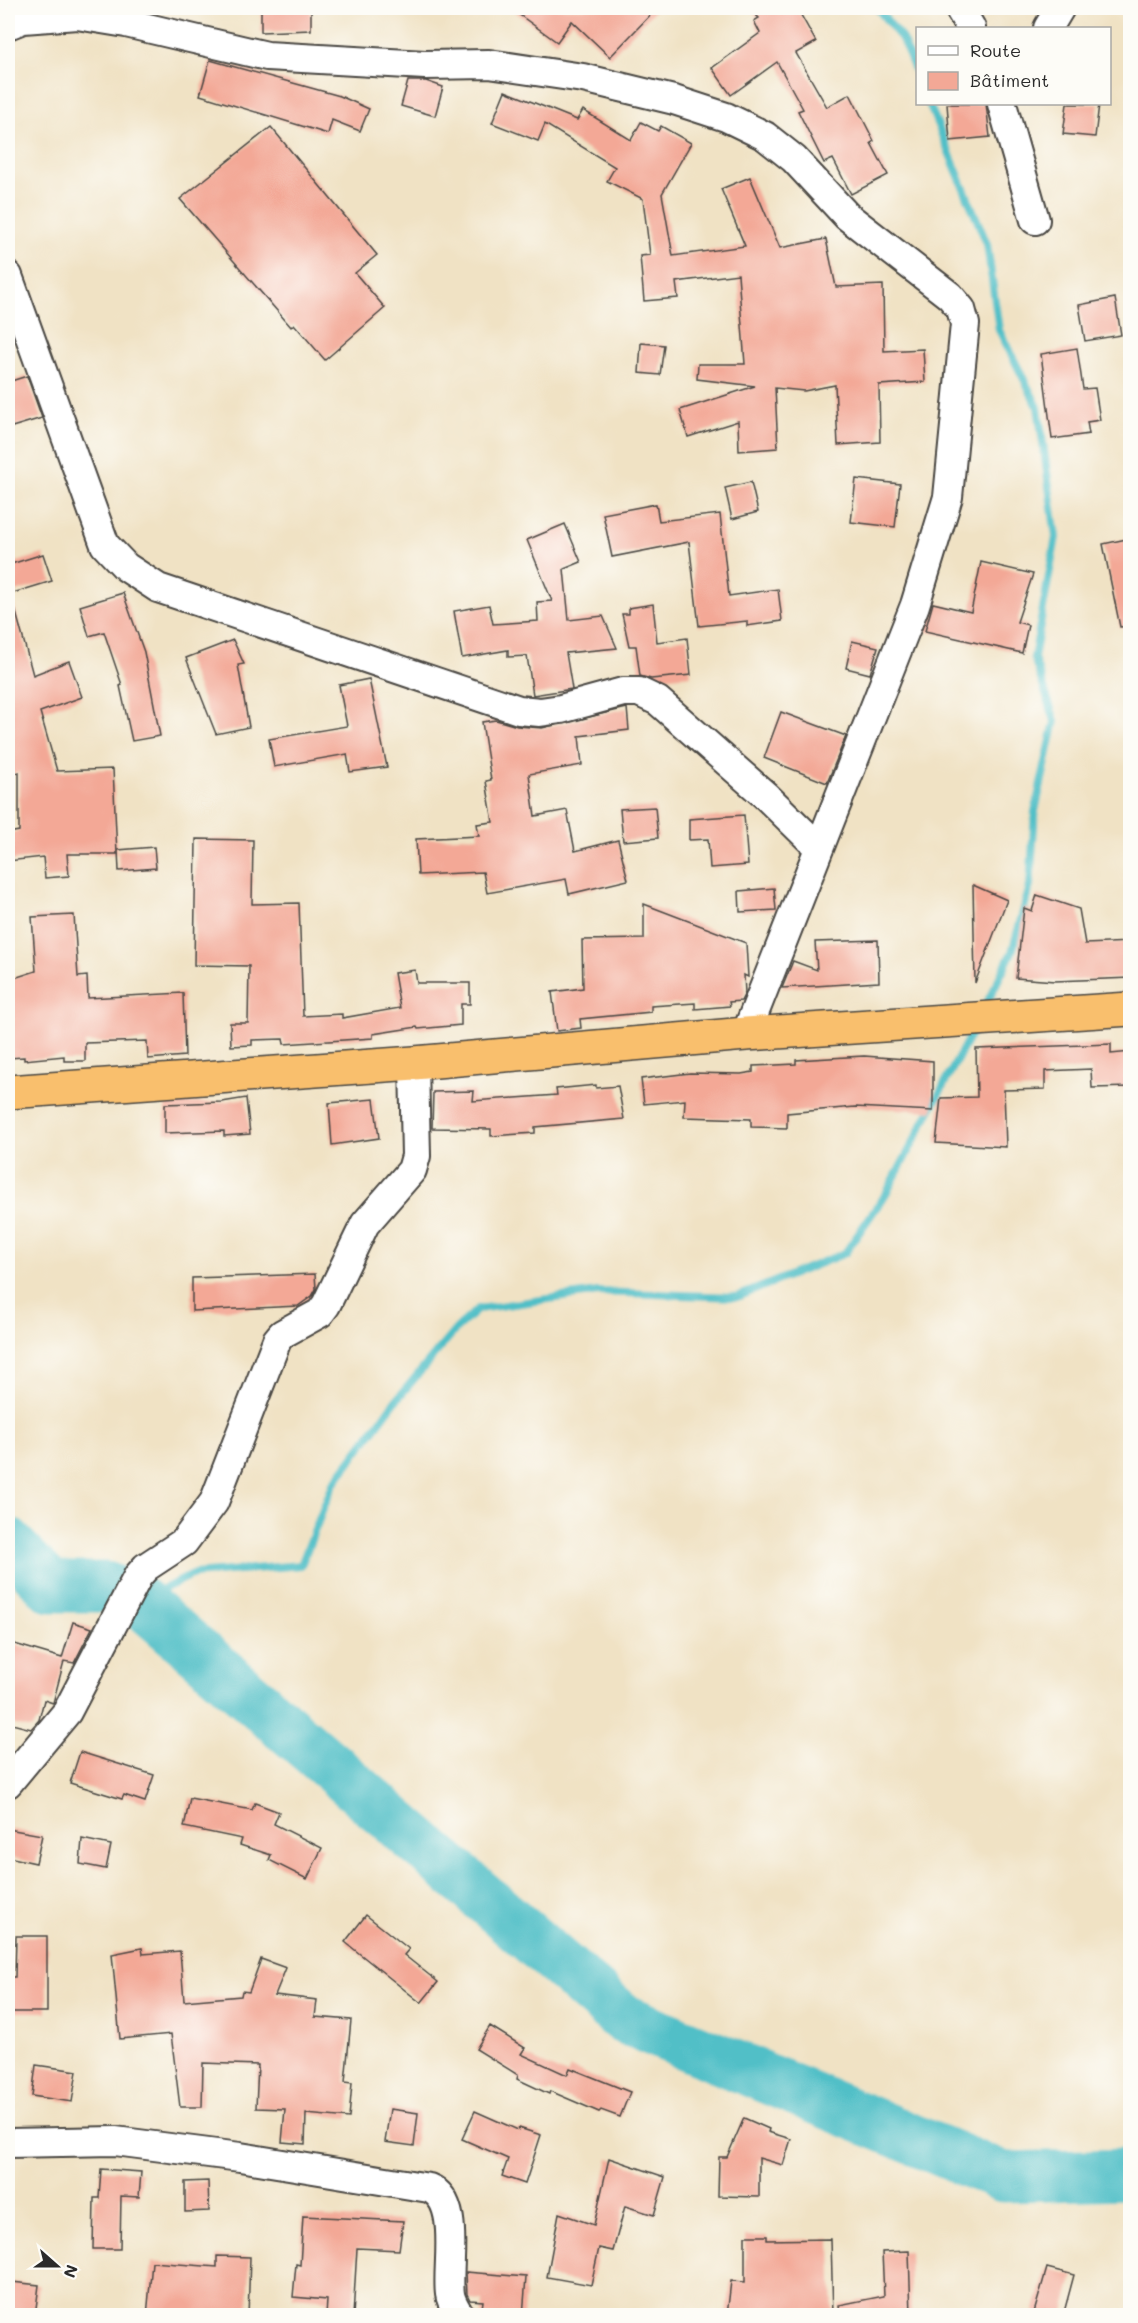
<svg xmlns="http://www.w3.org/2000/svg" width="1138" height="2323" viewBox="0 0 1138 2323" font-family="Mali,sans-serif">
	<rect width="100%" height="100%" fill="#fdfcf7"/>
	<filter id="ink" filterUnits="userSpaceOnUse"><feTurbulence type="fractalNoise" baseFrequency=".0167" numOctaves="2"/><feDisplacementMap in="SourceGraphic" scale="12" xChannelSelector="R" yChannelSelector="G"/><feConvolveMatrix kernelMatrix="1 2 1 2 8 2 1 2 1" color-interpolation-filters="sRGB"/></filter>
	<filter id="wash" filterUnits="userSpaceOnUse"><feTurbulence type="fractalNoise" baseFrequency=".008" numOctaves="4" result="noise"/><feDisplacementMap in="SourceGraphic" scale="24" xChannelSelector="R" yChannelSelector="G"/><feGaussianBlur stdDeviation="1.35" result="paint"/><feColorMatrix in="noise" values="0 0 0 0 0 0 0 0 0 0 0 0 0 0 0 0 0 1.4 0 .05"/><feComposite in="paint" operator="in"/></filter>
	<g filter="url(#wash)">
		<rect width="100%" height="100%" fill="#f0e2c4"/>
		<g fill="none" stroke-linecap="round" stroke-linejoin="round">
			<g stroke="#51bfc7" stroke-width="8">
				<path d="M877 8 902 39 918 77"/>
				<path d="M929 104 987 244 999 330 1038 407 1056 537 1034 658 1055 721 1035 811 1030 886 1012 952 983 1011"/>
				<path d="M139 1601 194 1574 301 1565 333 1484 393 1404 456 1329 478 1309 598 1292 737 1297 845 1253 887 1192 974 1028"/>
			</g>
			<path stroke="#51bfc7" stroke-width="51" d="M8 1543 51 1587H106L139 1601 624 2019 1003 2177 1130 2174"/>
		</g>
		<g id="blocks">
			<g fill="#f3a896">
				<path d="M261 8H311V30L261 32Z"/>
				<path d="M510 8H657L610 57 572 21 557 42Z"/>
				<path d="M748 8H797L816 42 796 53 827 107 850 94 874 141 871 143 888 175 851 194 833 159 824 163 798 111 803 109 777 62 731 95 712 68 760 33 754 21 759 18Z"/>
				<path d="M210 60 340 96 369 109 360 131 332 120 328 134 200 95Z"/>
				<path d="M408 81H426L443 87 435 116 401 106Z"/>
				<path d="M505 91 577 120 583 110 631 140 641 122 658 131 661 126 691 143 662 194 673 256 745 246 721 189 750 177 780 248 826 239 836 287 883 285 884 351 923 349 925 382 879 385 880 442 838 445 835 385 804 391 775 388 778 448 739 451 738 421 688 437 680 410 755 386 697 379 698 364H745L738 274 676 282 678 298 644 301 640 256 650 255 643 199 607 181 615 167 545 124 538 141 492 123Z"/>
				<path d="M947 104H986L990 137 950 141Z"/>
				<path d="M1067 104H1099L1095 137 1063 134Z"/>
				<path d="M271 127 377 255 355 273 385 308 325 360 294 324 291 327 180 199Z"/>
				<path d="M1115 298 1121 335 1085 341 1079 305Z"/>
				<path d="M641 343 664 345 660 375 639 373Z"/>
				<path d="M1077 348 1083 389 1095 388 1100 420 1087 422 1089 434 1052 439 1041 354Z"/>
				<path d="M27 376 42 418 12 427 8 413V382Z"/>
				<path d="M856 479 900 484 895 527 851 522Z"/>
				<path d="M751 482 758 512 732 519 725 488Z"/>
				<path d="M656 504 659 521 720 514 729 596 778 589 782 621 747 626V621L699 626 689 542 612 557 603 514Z"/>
				<path d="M565 524 581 562 564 569 569 620 603 616 617 648 566 653 572 689 533 695 527 656 508 657V650L462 658 454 611 489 605 493 624 538 621 537 602 552 601 527 540Z"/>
				<path d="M1131 538V626L1120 627 1103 544Z"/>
				<path d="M43 554 52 581 13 593 8 565Z"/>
				<path d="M981 562 1033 574 1017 622 1028 625 1022 653 925 631 933 603 971 612Z"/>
				<path d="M123 593 144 652 160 736 132 741 120 686 122 685 104 632 89 636 80 606Z"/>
				<path d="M653 604 657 642 687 638 691 675 651 679 640 676 636 646H629L622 614H629V608Z"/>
				<path d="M14 605 33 675 69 661 82 697 40 712 57 771 113 769 117 854H67L69 876 45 878 43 857 8 861V833L19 831V772L8 776V606Z"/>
				<path d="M233 640 244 664 238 665 249 727 216 734 186 658Z"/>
				<path d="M852 641 878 647 870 674 846 668Z"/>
				<path d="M369 679 387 767 350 772 347 754 274 767 269 739 347 726 339 685Z"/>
				<path d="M627 708 629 730 579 736 582 765 529 774 535 816 567 810 575 851 618 840 628 880 569 894 566 879 487 893 483 872 418 875 416 839 479 836 477 824 493 822 486 781 491 780 482 722 496 720 517 726 542 728Z"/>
				<path d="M781 712 846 736 827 783 764 758Z"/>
				<path d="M655 807 658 838 623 841 620 809Z"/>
				<path d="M744 815 748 865 710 868 708 839 689 840V819Z"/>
				<path d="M196 839 253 840 252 904 299 903 303 1016 342 1014V1018L400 1008 394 973 415 970 417 983H470V1004H461V1025L418 1029 417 1027 373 1034V1038L284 1044 283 1039 252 1040V1045L231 1046 230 1023H248L249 966 194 965Z"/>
				<path d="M154 847 156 868 119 871 118 850Z"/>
				<path d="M973 885 1007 900 975 983V982Z"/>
				<path d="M774 888 776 910 740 912 739 891Z"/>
				<path d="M1037 895 1079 909 1085 944 1131 942V978L1055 981 1016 978 1024 908 1032 911Z"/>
				<path d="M644 904 746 943 748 977 744 975 745 993 741 1001 729 1002 730 1006 695 1009V1003L651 1006V1012L580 1019 581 1028 557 1031 552 992 583 988 582 940 644 939Z"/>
				<path d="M74 915 78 977 87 976 88 998 183 993 185 1056 148 1059 147 1041 85 1043V1061H64V1056L24 1060V1057L8 1058V980L36 971 32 917Z"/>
				<path d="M878 940 879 982 782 988 793 961 817 970 815 942Z"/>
				<path d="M1111 1044V1054L1131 1052V1087L1092 1088 1091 1069 1045 1071V1089L1004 1090 1006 1147 936 1143 941 1098 977 1097 976 1049Z"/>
				<path d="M864 1056 933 1061V1111L855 1107 787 1113V1128L751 1127V1119L684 1117 685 1100 644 1104 641 1079 690 1073 741 1074 753 1072V1066L796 1064V1060Z"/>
				<path d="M596 1085V1088L618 1086 624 1119 535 1127V1133L491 1136V1129L432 1128 433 1092 474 1091 473 1101 557 1095 556 1089Z"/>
				<path d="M246 1098 250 1134 224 1136V1131L165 1133V1104L222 1102Z"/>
				<path d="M374 1099 379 1138 332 1145 329 1103Z"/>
				<path d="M315 1274 316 1289 312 1296 298 1306 192 1311V1278Z"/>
				<path d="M73 1622 92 1628 74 1663 64 1661 53 1703 44 1700 39 1720 31 1729 8 1723V1642L62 1658Z"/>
				<path d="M80 1752 154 1775 145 1802 124 1795 122 1799 70 1783Z"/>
				<path d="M190 1798 252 1810 255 1803 279 1812 274 1824 322 1848 307 1879 269 1860 271 1855 240 1845 242 1839 184 1827Z"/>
				<path d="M8 1829 42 1835 36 1863 8 1857Z"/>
				<path d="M82 1839 111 1845 106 1869 80 1864Z"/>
				<path d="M366 1915 409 1949 404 1955 438 1982 421 2003 345 1942Z"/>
				<path d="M16 1936H47V2012H8V1977H15Z"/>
				<path d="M142 1948 143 1954 180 1951 184 2001 241 1996 242 1991 249 1992 261 1959 286 1968 275 1995 317 2000 315 2017 351 2020 345 2082 352 2083 349 2118 306 2114 305 2144 282 2142 285 2109 256 2108 258 2065 203 2063 202 2107H180L171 2034 120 2039 112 1954Z"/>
				<path d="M490 2026 525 2048 521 2054 567 2075 570 2068 630 2092 620 2117 601 2110 599 2112 550 2091 549 2094 517 2079 518 2075 476 2049Z"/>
				<path d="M36 2065 77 2071 72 2102 32 2096Z"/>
				<path d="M390 2109 418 2113 414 2146 385 2142Z"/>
				<path d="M475 2111 518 2130 519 2128 541 2135 525 2184 502 2176 508 2159 462 2139Z"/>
				<path d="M744 2118 769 2129 768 2132 791 2139 783 2165 759 2158V2197L718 2196 719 2157H727Z"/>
				<path d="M609 2158 665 2177 654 2215 625 2206 613 2251 599 2248 591 2285 547 2277 559 2213 594 2225Z"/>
				<path d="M101 2169 141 2172 139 2197 121 2196 120 2249H93L94 2198H99Z"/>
				<path d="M208 2181 209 2211 185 2212V2182Z"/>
				<path d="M303 2216 403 2221 399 2250 357 2248 353 2316H326L327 2300 293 2297 296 2264 300 2265Z"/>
				<path d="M745 2236H767V2240L831 2239 833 2316H727L731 2281 745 2282Z"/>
				<path d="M909 2251 911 2316H840L839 2305 884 2296 882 2252Z"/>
				<path d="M217 2256 250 2257 248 2316H147L152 2262 217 2267Z"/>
				<path d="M1047 2268 1074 2275 1063 2316H1033Z"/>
				<path d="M466 2272 526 2277 523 2316H481L483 2301 470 2300 467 2294Z"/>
				<path d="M12 2282 39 2285 35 2316H11Z"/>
			</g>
		</g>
	</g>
	<g filter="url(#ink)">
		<use href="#blocks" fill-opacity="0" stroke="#494642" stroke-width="1.5"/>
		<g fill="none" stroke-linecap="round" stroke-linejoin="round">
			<defs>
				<g id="street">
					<path d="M959 8 971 28"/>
					<path d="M8 25 23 19 77 15 126 23 267 56 425 65 489 64 583 78 674 100 726 117 765 136 794 159 847 216 950 296 961 309 965 324 948 497 915 605 746 1034"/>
					<path d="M1048 28 1060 8"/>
					<path d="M1002 104 1035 220"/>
					<path d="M8 276 105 545 126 567 158 588 519 710 540 712 561 709 623 692H639L658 701 766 796 818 847"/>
					<path d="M8 1783 67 1712 138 1576 146 1567 184 1542 214 1502 277 1340 282 1334 320 1313 326 1305 365 1224 412 1170 416 1156 414 1063"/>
					<path d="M8 2143 115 2141 240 2157 429 2188C462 2201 446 2267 450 2294 451 2302 456 2309 460 2316"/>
				</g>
				<path id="highway" d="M8 1092 414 1063 746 1034 1130 1009"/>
			</defs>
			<use href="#street" stroke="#494642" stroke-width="32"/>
			<use href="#highway" stroke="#494642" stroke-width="36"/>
			<use href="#street" stroke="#fff" stroke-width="28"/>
			<use href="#highway" stroke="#f9bf6d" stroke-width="33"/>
		</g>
	</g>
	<rect width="1138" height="2323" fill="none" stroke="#fdfcf7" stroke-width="30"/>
	<rect x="916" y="27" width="195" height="78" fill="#fdfcf7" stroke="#a9a8a5" stroke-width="1.5"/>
	<rect x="928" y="46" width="30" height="9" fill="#ffffff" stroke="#a9a8a5" stroke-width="1.5"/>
	<text x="970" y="57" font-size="18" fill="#2b2b2b">Route</text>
	<rect x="928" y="72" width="30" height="18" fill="#f3a896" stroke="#a9a8a5" stroke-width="1.5"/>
	<text x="970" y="87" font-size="18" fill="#2b2b2b">Bâtiment</text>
	<g transform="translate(57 2266) rotate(111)" stroke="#fdfcf7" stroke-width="4.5" paint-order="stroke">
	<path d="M0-4.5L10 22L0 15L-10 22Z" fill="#2b2b2b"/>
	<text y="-9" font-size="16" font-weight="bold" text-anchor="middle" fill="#2b2b2b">N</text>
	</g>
</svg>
